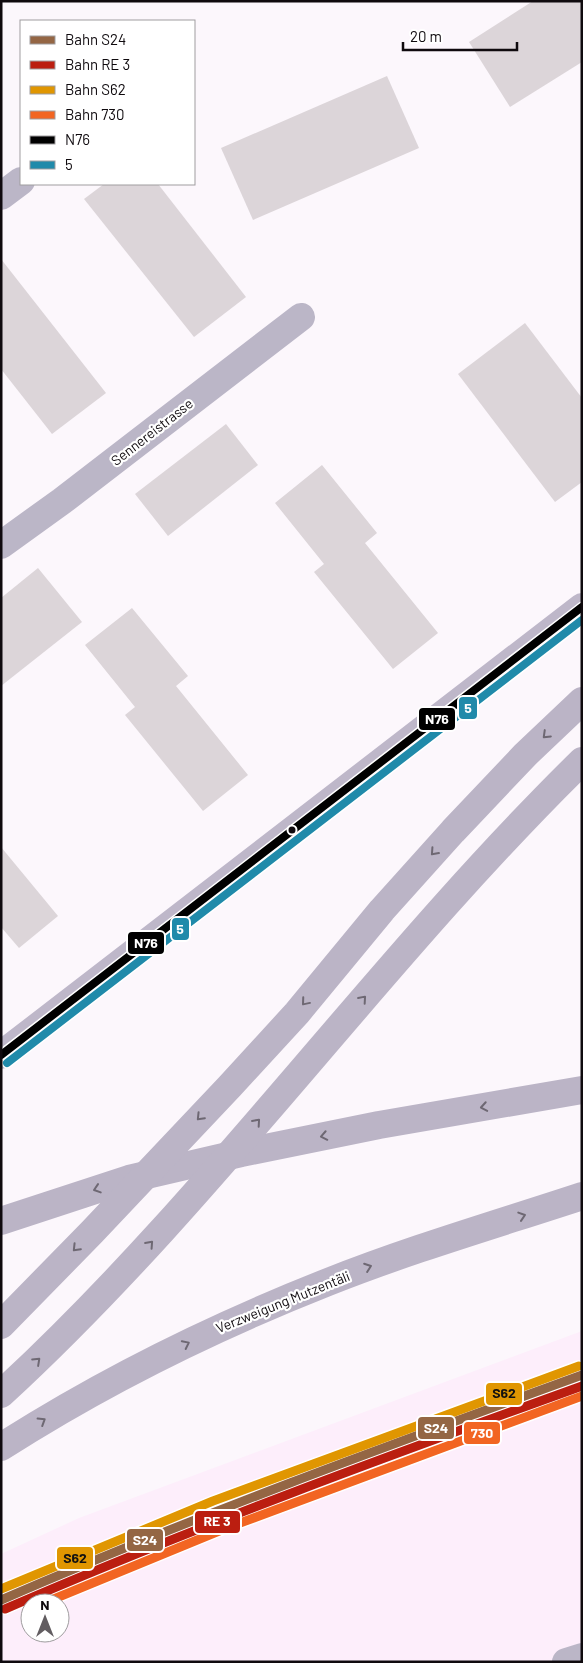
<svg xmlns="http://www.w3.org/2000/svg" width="583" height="1663" viewBox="0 0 583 1663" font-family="Barlow,sans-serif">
	<rect width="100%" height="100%" fill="#fcf7fc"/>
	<path fill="#fdeefb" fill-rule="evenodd" d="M582 1331V1662H1V1554L79 1518ZM30 1603H60V1633H30Z"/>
	<g fill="#dcd5d9">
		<path d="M533 1H582V62L510 107 469 42Z"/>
		<path d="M387 76 419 148 253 220 221 148Z"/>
		<path d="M104 184H158L246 297 194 337 84 199Z"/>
		<path d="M1 259 106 393 52 434 1 369Z"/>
		<path d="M525 323 582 398V482L555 502 458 374Z"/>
		<path d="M226 424 258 465 168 536 135 494Z"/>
		<path d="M322 465 377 533 365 543 438 633 393 669 314 572 324 564 275 503Z"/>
		<path d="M38 568 82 622 1 686V598Z"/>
		<path d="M132 608 188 676 176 686 248 775 203 811 125 715 135 707 85 645Z"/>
		<path d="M1 847 58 916 19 948 1 927Z"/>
	</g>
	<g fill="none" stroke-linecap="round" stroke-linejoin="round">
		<g stroke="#bbb6c7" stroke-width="28">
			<path d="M1 196 21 181"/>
			<path d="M1 545 62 501 301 317"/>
			<path d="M566 1662 582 1657"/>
		</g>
		<path stroke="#beb7c9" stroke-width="28" d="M1 1055 582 607"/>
		<g stroke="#bbb4c6" stroke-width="28">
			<path d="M1 1221 129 1179 241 1153 379 1125 582 1090"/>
			<path d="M1 1325 92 1232 230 1086 297 1013 382 910 453 831 525 755 582 701"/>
			<path d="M1 1394C212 1200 377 962 582 761"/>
			<path d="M1 1447C104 1381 214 1327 328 1282 411 1249 497 1224 582 1196"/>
		</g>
		<defs>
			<path id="bus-1" d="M1 1055 582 607"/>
			<path id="bus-2" d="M7 1063 582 620"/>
		</defs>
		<use href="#bus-1" stroke="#fff" stroke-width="11"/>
		<use href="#bus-2" stroke="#fff" stroke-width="11"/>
		<use href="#bus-1" stroke="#000" stroke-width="8"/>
		<use href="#bus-2" stroke="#208aaa" stroke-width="8"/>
		<defs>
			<path id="rail-1" d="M1 1600C192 1517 387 1446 582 1375"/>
			<path id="rail-2" d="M5 1609C194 1527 388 1456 582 1386"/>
			<path id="rail-3" d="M1 1589 213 1501 579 1366"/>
			<path id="rail-4" d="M44 1603 224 1529 582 1396"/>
		</defs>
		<use href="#rail-1" stroke="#fff" stroke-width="12"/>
		<use href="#rail-2" stroke="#fff" stroke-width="12"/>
		<use href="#rail-3" stroke="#fff" stroke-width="12"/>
		<use href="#rail-4" stroke="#fff" stroke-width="12"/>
		<use href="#rail-1" stroke="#946644" stroke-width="9"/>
		<use href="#rail-2" stroke="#bb1e10" stroke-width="9"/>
		<use href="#rail-3" stroke="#e09601" stroke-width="9"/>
		<use href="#rail-4" stroke="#f26522" stroke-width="9"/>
	</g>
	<defs><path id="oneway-chevron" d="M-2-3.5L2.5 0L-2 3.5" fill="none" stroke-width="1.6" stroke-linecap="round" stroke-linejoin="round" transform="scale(1.25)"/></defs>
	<g stroke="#6e6873">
		<use href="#oneway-chevron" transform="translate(546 735) rotate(136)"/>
		<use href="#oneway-chevron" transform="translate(434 852) rotate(132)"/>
		<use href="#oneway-chevron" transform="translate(363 999) rotate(-49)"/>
		<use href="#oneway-chevron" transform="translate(305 1002) rotate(130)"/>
		<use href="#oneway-chevron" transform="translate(484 1107) rotate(170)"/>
		<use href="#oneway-chevron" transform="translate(200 1117) rotate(134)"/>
		<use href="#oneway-chevron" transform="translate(257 1122) rotate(-49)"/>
		<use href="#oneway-chevron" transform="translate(324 1136) rotate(169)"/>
		<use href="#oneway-chevron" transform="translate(97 1189) rotate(162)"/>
		<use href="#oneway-chevron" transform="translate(522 1216) rotate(-18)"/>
		<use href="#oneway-chevron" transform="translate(150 1244) rotate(-48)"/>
		<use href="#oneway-chevron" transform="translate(76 1248) rotate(134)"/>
		<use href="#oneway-chevron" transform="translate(368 1267) rotate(-20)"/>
		<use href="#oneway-chevron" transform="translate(186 1344) rotate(-26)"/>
		<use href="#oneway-chevron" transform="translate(37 1361) rotate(-43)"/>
		<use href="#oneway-chevron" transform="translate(42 1421) rotate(-32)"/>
	</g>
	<circle fill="#0f0a0e" stroke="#fff" stroke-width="2" cx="292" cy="830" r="4.5"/>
	<g text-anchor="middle" stroke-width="4.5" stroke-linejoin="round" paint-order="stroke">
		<g font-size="14" fill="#0f0a0e" stroke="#fff">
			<text transform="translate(152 432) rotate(-38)" y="5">Sennereistrasse</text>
			<text transform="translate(283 1302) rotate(-22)" y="5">Verzweigung Mutzentäli</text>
		</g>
	</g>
	<g stroke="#fff" stroke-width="2">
		<rect x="458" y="696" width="20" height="24" rx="5" fill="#208aaa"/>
		<rect x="418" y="707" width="38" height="24" rx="5" fill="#000"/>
		<rect x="171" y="917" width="19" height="24" rx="5" fill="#208aaa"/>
		<rect x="127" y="931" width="38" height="24" rx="5" fill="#000"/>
		<rect x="485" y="1382" width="38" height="24" rx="5" fill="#e09601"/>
		<rect x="417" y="1416" width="38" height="24" rx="5" fill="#946644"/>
		<rect x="463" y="1421" width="38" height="24" rx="5" fill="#f26522"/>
		<rect x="194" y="1510" width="47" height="24" rx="5" fill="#bb1e10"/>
		<rect x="126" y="1528" width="38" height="24" rx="5" fill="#946644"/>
		<rect x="56" y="1546" width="38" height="24" rx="5" fill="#e09601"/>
	</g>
	<g font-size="14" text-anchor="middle" font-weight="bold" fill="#fff">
		<text x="468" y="713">5</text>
		<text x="437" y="724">N76</text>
		<text x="180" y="934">5</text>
		<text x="146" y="948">N76</text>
		<text x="436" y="1433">S24</text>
		<text x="482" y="1438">730</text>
		<text x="217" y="1526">RE 3</text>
		<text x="145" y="1545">S24</text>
	</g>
	<g font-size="14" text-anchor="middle" font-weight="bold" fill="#111">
		<text x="504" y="1398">S62</text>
		<text x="75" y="1563">S62</text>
	</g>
	<rect width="583" height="1663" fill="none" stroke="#0f0a0e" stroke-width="5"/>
	<rect x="20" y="20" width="175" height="165" fill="#ffffff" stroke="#9f9d9f"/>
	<rect x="30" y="36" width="25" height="8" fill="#946644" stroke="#9f9d9f"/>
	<text x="65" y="45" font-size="15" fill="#0f0a0e">Bahn S24</text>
	<rect x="30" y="61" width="25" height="8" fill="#bb1e10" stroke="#9f9d9f"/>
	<text x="65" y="70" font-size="15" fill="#0f0a0e">Bahn RE 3</text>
	<rect x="30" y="86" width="25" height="8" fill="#e09601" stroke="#9f9d9f"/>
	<text x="65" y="95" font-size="15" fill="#0f0a0e">Bahn S62</text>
	<rect x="30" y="111" width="25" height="8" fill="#f26522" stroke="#9f9d9f"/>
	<text x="65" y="120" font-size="15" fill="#0f0a0e">Bahn 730</text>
	<rect x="30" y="136" width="25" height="8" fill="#000000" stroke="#9f9d9f"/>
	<text x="65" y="145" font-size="15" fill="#0f0a0e">N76</text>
	<rect x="30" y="161" width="25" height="8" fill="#208aaa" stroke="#9f9d9f"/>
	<text x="65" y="170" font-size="15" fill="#0f0a0e">5</text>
	<g transform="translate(45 1618)"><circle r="24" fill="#ffffff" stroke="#9f9d9f"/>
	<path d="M0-4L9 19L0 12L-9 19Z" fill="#625d61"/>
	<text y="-8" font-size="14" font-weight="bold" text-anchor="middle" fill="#0f0a0e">N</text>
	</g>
	<path d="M403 42v8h114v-8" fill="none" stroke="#0f0a0e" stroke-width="2.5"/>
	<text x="410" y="42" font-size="15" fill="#0f0a0e" stroke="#ffffff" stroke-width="4" paint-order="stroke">20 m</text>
</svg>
